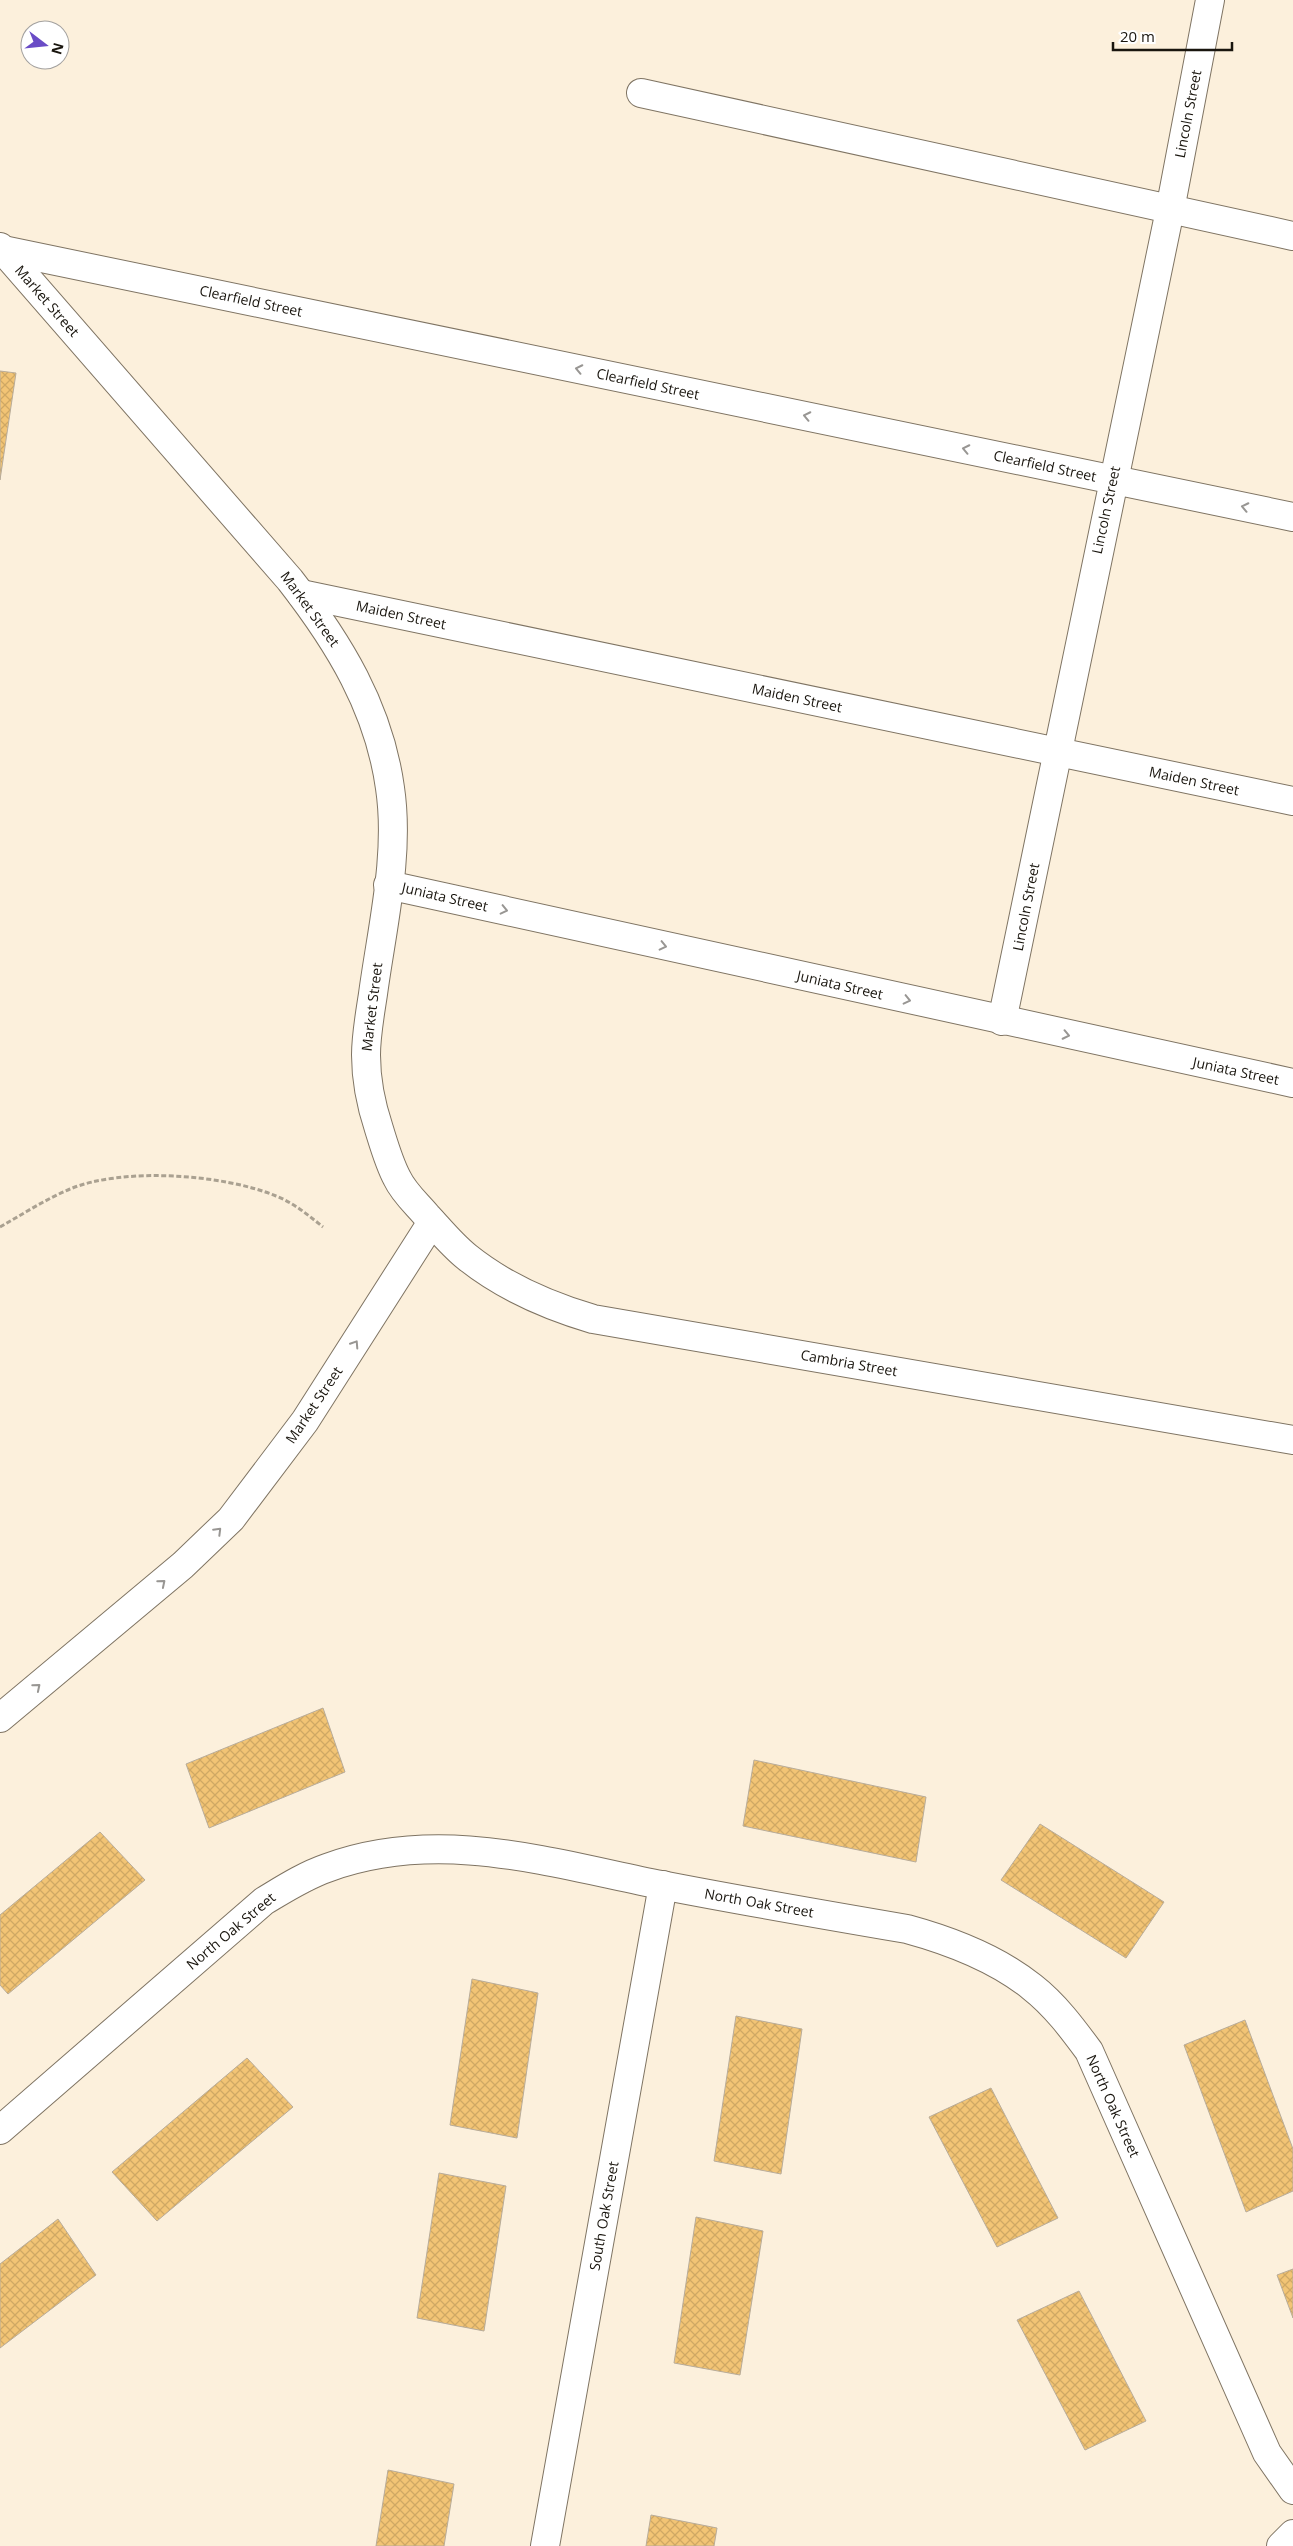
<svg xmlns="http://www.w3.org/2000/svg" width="1293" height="2546" viewBox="0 0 1293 2546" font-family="'Open Sans',sans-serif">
	<defs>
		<pattern id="building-cross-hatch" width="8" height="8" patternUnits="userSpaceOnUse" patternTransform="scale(1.25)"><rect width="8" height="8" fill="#f2c475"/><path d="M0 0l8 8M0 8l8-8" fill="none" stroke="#cfa864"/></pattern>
	</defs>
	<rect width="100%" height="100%" fill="#fcf0dc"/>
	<g fill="url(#building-cross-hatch)" stroke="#b8ac9a">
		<path d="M0 371 16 373 0 480Z"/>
		<path d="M323 1708 345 1772 209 1828 186 1764Z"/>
		<path d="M754 1760 926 1797 916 1862 743 1826Z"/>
		<path d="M1040 1824 1164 1902 1126 1958 1001 1880Z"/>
		<path d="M100 1832 145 1880 8 1994 0 1985V1915Z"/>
		<path d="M472 1979 538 1993 517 2138 450 2125Z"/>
		<path d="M736 2016 802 2029 781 2174 714 2161Z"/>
		<path d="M1245 2020 1293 2149V2191L1246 2212 1184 2045Z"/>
		<path d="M247 2058 293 2107 157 2221 112 2172Z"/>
		<path d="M991 2088 1058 2218 997 2247 929 2117Z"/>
		<path d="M439 2173 506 2186 484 2331 417 2318Z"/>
		<path d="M696 2217 763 2231 740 2375 674 2363Z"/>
		<path d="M58 2219 96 2275 0 2348V2264Z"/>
		<path d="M1293 2269V2318L1277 2275Z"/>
		<path d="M1079 2291 1146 2421 1085 2450 1017 2320Z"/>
		<path d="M388 2470 454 2484 444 2546H376Z"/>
		<path d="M651 2515 717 2528 714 2546H646Z"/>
	</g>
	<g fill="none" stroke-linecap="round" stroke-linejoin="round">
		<defs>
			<g id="minor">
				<path d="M641 93 1293 236"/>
				<path d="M0 247 290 580C339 643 379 708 390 788 400 855 382 927 373 994 370 1014 366 1035 366 1055 366 1080 371 1105 379 1129 384 1145 389 1163 397 1178 404 1193 417 1204 427 1216 440 1230 452 1245 467 1257 503 1286 549 1306 593 1319L1293 1440"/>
				<path d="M3 250 1293 517"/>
				<path d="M301 594 1293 801"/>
				<path d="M388 885 1293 1083"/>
				<path d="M1002 1021 1170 210 1210 0"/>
				<path d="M0 1718 183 1565 231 1519 305 1421 432 1222"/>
				<path d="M0 2130 264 1901C284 1889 304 1876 327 1868 438 1827 551 1863 661 1885 743 1901 825 1915 907 1929 951 1941 996 1958 1032 1987 1055 2005 1072 2028 1089 2051L1267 2453 1293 2490"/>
				<path d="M545 2546 663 1885"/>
				<path d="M1281 2546 1293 2534"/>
			</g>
		</defs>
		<use href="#minor" stroke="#7f7463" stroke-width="30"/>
		<path stroke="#aaa191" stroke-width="3" stroke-dasharray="5 2.5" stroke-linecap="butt" d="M0 1227C23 1214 46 1199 70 1189 123 1167 223 1174 276 1196 294 1203 308 1215 323 1227"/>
		<use href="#minor" stroke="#fff" stroke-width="28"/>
	</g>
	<defs><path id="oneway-chevron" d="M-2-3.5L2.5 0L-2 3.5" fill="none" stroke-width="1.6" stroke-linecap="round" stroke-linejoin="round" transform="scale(1.25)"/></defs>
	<g stroke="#989693">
		<use href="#oneway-chevron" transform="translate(579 369) rotate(-168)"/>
		<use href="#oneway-chevron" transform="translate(807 416) rotate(-168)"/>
		<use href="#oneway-chevron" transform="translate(966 449) rotate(-168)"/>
		<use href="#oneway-chevron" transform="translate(1245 507) rotate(-168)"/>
		<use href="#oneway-chevron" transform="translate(504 910) rotate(13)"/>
		<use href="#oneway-chevron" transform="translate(663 946) rotate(13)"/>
		<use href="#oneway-chevron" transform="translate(907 1000) rotate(13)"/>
		<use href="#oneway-chevron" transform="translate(1066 1035) rotate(12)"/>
		<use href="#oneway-chevron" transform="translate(355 1344) rotate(-57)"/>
		<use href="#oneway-chevron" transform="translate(218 1531) rotate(-45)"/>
		<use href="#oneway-chevron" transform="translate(162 1583) rotate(-40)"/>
		<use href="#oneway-chevron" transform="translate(37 1687) rotate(-40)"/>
	</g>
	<g text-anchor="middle" stroke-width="4.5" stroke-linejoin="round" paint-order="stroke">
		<g font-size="14" fill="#19150e" stroke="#fff">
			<text transform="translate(1188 114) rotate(-79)" y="5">Lincoln Street</text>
			<text transform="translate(47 301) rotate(49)" y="5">Market Street</text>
			<text transform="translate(251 301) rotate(12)" y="5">Clearfield Street</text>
			<text transform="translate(648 384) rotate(12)" y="5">Clearfield Street</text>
			<text transform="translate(1045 466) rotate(12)" y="5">Clearfield Street</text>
			<text transform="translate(1106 510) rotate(-78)" y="5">Lincoln Street</text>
			<text transform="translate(310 609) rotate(54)" y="5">Market Street</text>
			<text transform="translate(401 615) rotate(12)" y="5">Maiden Street</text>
			<text transform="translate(797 698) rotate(12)" y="5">Maiden Street</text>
			<text transform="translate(1194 781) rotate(12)" y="5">Maiden Street</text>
			<text transform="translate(445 897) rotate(13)" y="5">Juniata Street</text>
			<text transform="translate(1026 907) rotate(-79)" y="5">Lincoln Street</text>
			<text transform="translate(840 985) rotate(13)" y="5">Juniata Street</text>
			<text transform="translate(372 1007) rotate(-83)" y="5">Market Street</text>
			<text transform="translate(1236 1071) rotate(12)" y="5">Juniata Street</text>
			<text transform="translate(849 1363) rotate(10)" y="5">Cambria Street</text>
			<text transform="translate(314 1405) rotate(-56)" y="5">Market Street</text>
			<text transform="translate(759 1903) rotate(10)" y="5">North Oak Street</text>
			<text transform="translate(231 1931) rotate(-40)" y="5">North Oak Street</text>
			<text transform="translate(1113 2106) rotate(66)" y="5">North Oak Street</text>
			<text transform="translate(604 2216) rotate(-80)" y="5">South Oak Street</text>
		</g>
	</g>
	<g transform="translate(45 45) rotate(106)"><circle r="24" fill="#ffffff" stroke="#a3a19f"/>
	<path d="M0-4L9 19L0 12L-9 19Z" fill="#6a4cc6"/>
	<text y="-8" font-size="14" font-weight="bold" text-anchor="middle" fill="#19150e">N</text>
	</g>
	<path d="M1113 42v8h119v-8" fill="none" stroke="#19150e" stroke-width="2.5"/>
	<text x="1120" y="42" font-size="15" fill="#19150e" stroke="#ffffff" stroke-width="4" paint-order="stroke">20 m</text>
</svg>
